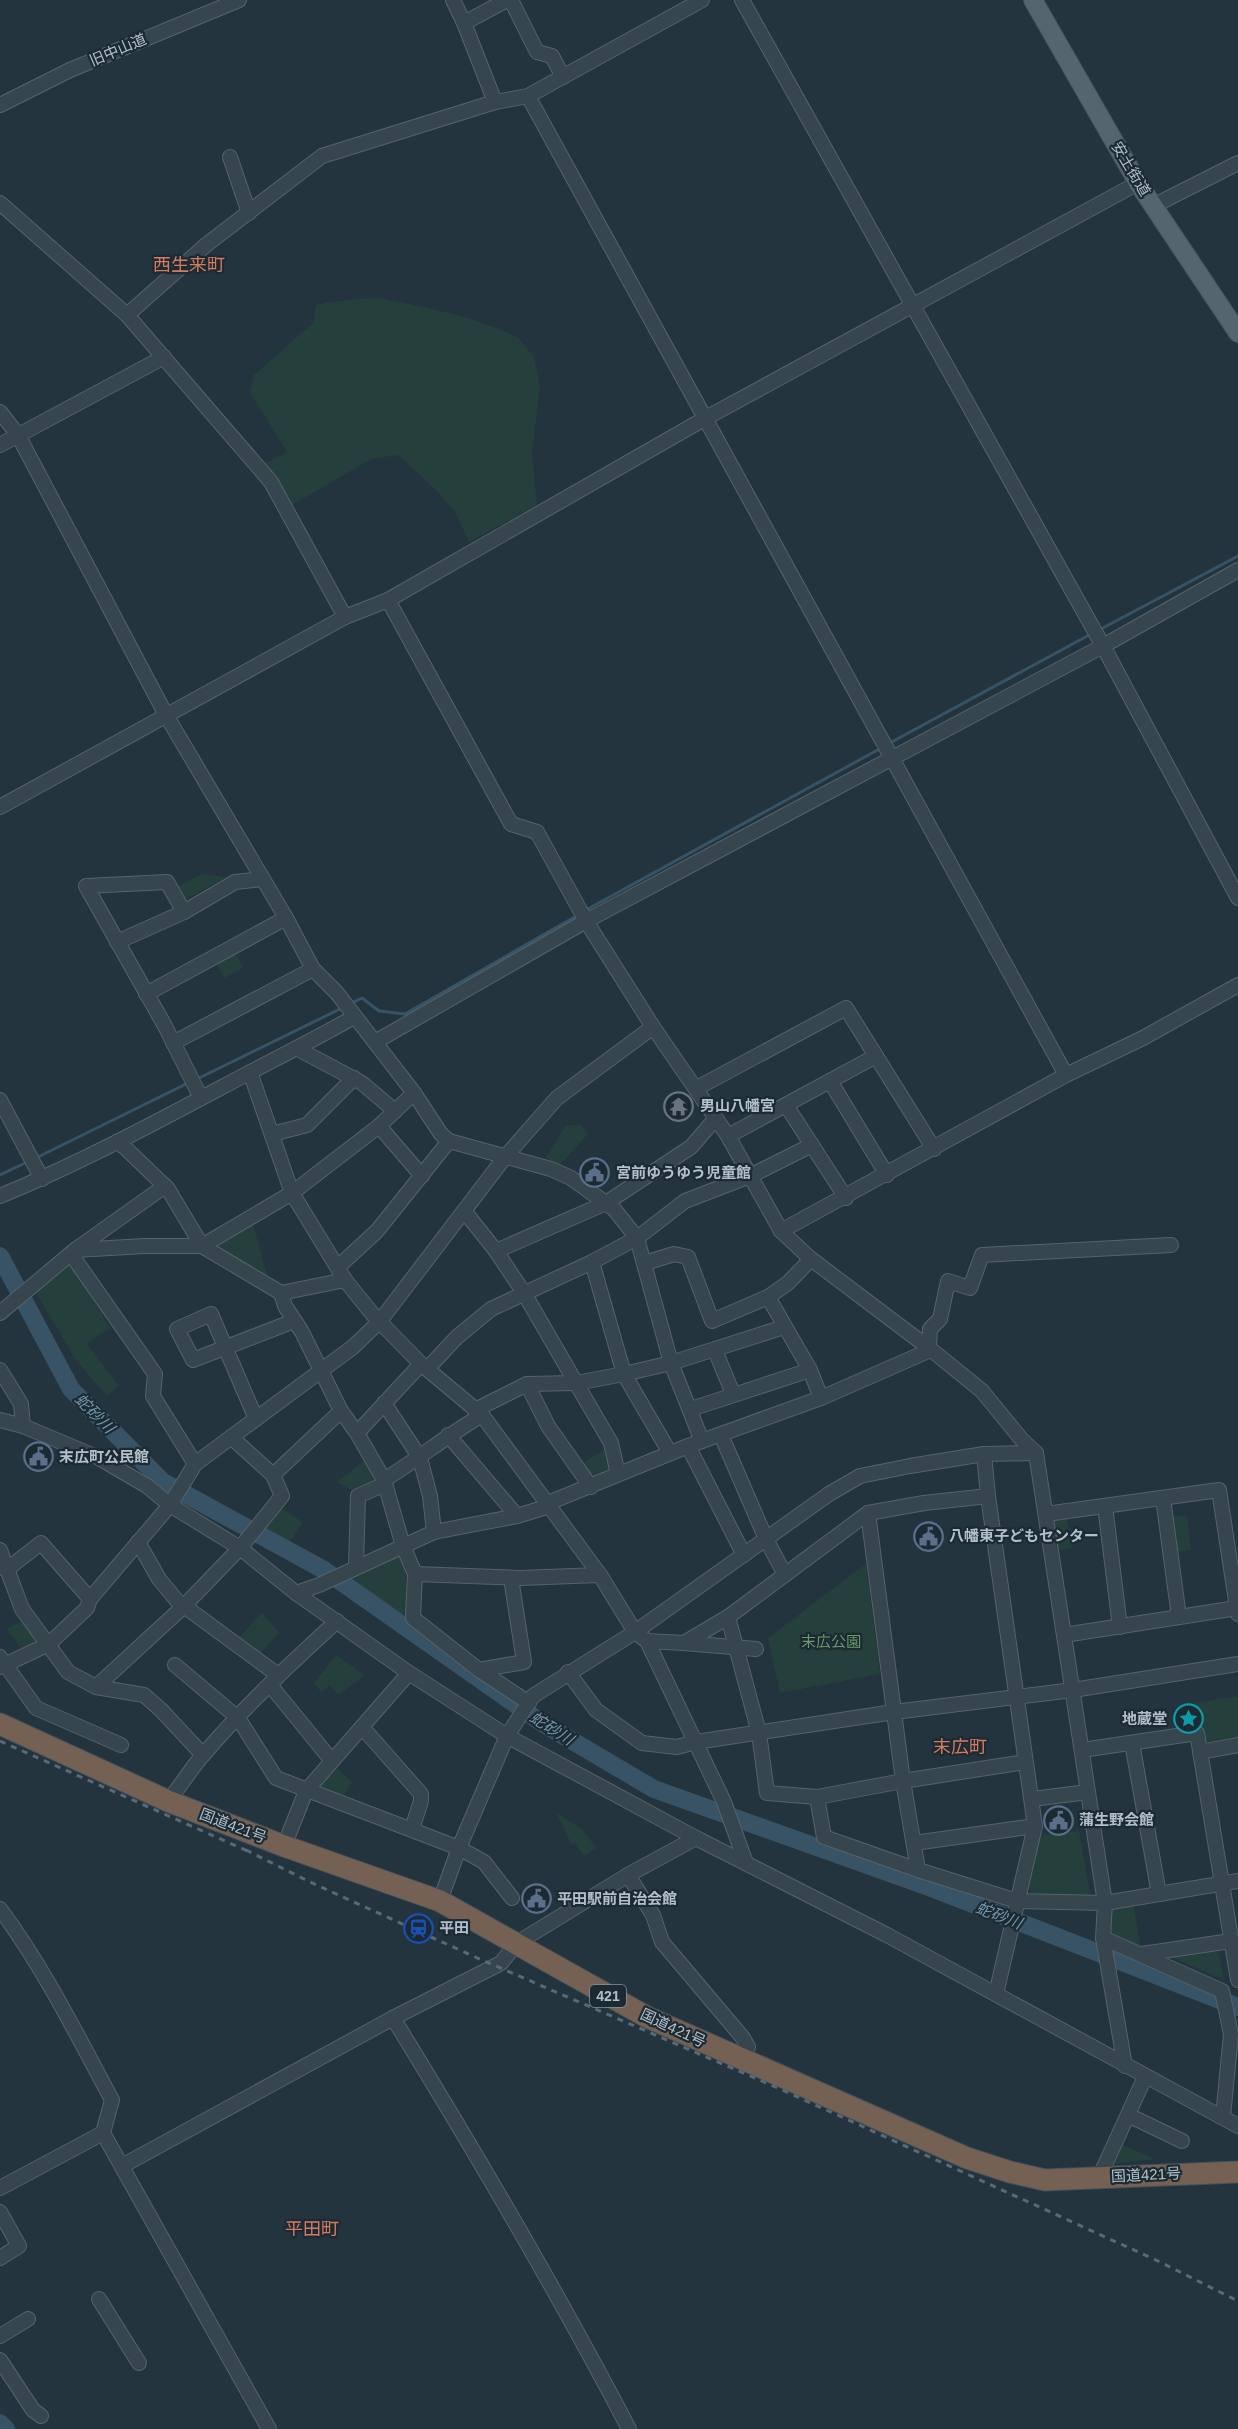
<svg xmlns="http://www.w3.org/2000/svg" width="1238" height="2429" viewBox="0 0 1238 2429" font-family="Helvetica,'Noto Sans JP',sans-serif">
	<rect width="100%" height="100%" fill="#23343e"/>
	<g fill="#253f3c">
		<path d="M381 298 459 315 496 328 518 337 534 357 540 386 532 454 537 505 469 542 455 512 433 487 398 455 371 459 289 507 262 465 287 452 250 392 254 375 313 323 316 305C338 300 359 299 381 298Z"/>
		<path d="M201 874 226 877 183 901 176 888Z"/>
		<path d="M235 952 243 968 224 978 215 962Z"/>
		<path d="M566 1125H581L588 1134 559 1166 546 1158Z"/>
		<path d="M253 1223 268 1279 212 1247Z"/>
		<path d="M70 1261 110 1328 87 1344 119 1386 107 1396 76 1360 35 1291Z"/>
		<path d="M606 1448 611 1466 607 1473 588 1479 581 1465Z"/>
		<path d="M366 1459 378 1480 356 1493 337 1482Z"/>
		<path d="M278 1506 303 1522 288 1545 263 1529Z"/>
		<path d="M1066 1515 1072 1548 1049 1552 1051 1518Z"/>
		<path d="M1187 1515 1191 1550 1169 1553 1164 1518Z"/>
		<path d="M399 1556 405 1560 408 1617 348 1579Z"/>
		<path d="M866 1564 880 1674 780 1693 768 1638Z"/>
		<path d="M262 1612 279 1633 257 1657 236 1641Z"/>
		<path d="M24 1619 40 1639 38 1646 23 1652 7 1629Z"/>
		<path d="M336 1655 364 1675 339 1695 329 1685 322 1693 314 1683Z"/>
		<path d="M1238 1696V1741L1203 1748 1194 1727H1185L1182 1709 1196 1703Z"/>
		<path d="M335 1767 352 1782 342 1800 320 1792 318 1785Z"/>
		<path d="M556 1813 582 1829 596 1848 584 1856 575 1843 572 1845Z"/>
		<path d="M1079 1831 1090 1893 1086 1896 1035 1898 1029 1889 1040 1835Z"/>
		<path d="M1133 1902 1141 1949 1114 1938 1105 1930 1107 1906Z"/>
		<path d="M1212 1948 1219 1954 1224 1980 1166 1955Z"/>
		<path d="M1121 2144 1155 2159 1110 2164Z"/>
	</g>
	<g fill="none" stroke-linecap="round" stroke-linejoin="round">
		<g stroke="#375365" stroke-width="3">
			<path d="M1099 630 1238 556"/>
			<path d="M888 744 1091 634"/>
			<path d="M586 910 883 747"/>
			<path d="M350 1004 362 998 379 1011 405 1014 578 915"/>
			<path d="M197 1079 342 1008"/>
			<path d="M40 1156 188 1083"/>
			<path d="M0 1175 25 1163"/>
		</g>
		<g stroke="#375365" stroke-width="18">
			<path d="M0 1256 71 1389 163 1482 324 1570 542 1723 654 1789 929 1887 1238 2007"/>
			<path d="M0 2423 6 2429"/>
		</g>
		<defs>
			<g id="minor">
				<path d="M453 0 464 23"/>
				<path d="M511 0 537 52 552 56 563 77"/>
				<path d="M742 0 1103 646 1238 898"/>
				<path d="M528 96 1066 1075"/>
				<path d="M495 102 464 23 507 0"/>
				<path d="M0 105 70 70 239 0"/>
				<path d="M230 157 249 213"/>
				<path d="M0 203 127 315 271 482 345 617"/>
				<path d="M1153 206 1238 163"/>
				<path d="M127 315 206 245 322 156 495 102 528 96 702 0"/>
				<path d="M0 412 18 435 166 715 286 918 313 969 337 993 414 1093 441 1134 449 1141 551 1169 571 1178 614 1209 637 1238 671 1363 702 1441"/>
				<path d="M0 445 164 357"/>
				<path d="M388 600 511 824 537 832 586 921 653 1027 728 1136 781 1231 811 1259 929 1348 982 1391 1022 1440 1036 1453 1105 1903 1103 1938 1125 2066"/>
				<path d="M0 807 345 617 388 600 704 419 1138 183"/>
				<path d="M184 912 167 882 86 886 165 1026 201 1098"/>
				<path d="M117 942 184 912 235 882 263 879"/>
				<path d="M146 994 286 918"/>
				<path d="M375 1042 586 921 1103 646 1238 570"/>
				<path d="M173 1043 313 969"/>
				<path d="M298 1049 362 1083 395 1111"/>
				<path d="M250 1072 292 1193 345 1280 374 1316 421 1364 482 1415 600 1575 635 1632 647 1641 724 1802 746 1863"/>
				<path d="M830 1081 887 1175"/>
				<path d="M697 1088 846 1008 934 1149"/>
				<path d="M0 1100 42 1179"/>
				<path d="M786 1105 846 1198"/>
				<path d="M379 1126 422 1176"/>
				<path d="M272 1134 307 1125 354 1078"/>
				<path d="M728 1136 876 1056"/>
				<path d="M118 1141 168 1189 202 1246 292 1193 379 1126 414 1093"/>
				<path d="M0 1196C83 1162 162 1119 241 1077 279 1057 317 1038 354 1017"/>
				<path d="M465 1212 496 1251 524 1293 576 1383 611 1443 618 1474"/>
				<path d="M781 1231 1066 1075 1143 1038 1238 985"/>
				<path d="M75 1250 165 1186"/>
				<path d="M496 1251 606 1203 691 1147 716 1118"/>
				<path d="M71 1254 155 1374 153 1396 195 1464"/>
				<path d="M592 1262 624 1374 670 1453"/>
				<path d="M645 1263 674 1254 688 1257 712 1321 768 1297 788 1283 811 1259"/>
				<path d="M338 1267 377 1231 449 1141"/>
				<path d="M281 1293 345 1280"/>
				<path d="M768 1297 810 1370 821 1398"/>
				<path d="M0 1313 75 1250 145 1246H202L281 1293 285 1306 302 1332 341 1411 357 1433 384 1480 403 1546 415 1574 413 1618 479 1670 529 1703"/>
				<path d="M715 1350 733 1394"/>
				<path d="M427 1369 457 1337 491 1309 592 1262 637 1238 685 1201 750 1176 812 1145"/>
				<path d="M0 1370 21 1404 23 1426"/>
				<path d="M527 1384 548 1426 591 1487"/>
				<path d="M384 1403 420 1458 430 1496 434 1532"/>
				<path d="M691 1409 810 1370"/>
				<path d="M475 1410 527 1384 576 1383 624 1374 671 1363 784 1327"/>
				<path d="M256 1419 211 1314 177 1329 193 1360 294 1321"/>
				<path d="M0 1420 23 1426 99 1458 147 1486 170 1505 240 1548 296 1593 409 1673 507 1736 696 1838 887 1935 1238 2126"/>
				<path d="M357 1433 421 1364"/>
				<path d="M448 1435 517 1516"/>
				<path d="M721 1435 766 1539 785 1575"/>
				<path d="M688 1446 744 1555"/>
				<path d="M984 1454 988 1496 1035 1826 996 1994"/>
				<path d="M273 1475 341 1411"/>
				<path d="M384 1480C418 1459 448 1435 482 1415"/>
				<path d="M1163 1498 1179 1617"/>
				<path d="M1105 1506 1120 1627"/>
				<path d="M868 1513 903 1781 918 1870"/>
				<path d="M1046 1514 1219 1490 1238 1614"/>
				<path d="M138 1542 159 1579 183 1608"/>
				<path d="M0 1550 22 1609 68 1672 96 1687 144 1695 161 1710 203 1755"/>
				<path d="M356 1567 358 1496 385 1484"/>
				<path d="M6 1570 41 1543 90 1599"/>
				<path d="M415 1574 520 1578 600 1575"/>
				<path d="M296 1593 319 1585 434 1532 517 1516 543 1508 548 1503 688 1446 821 1398 926 1352 929 1348 930 1329 940 1319 948 1281 970 1288 982 1255 1171 1245"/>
				<path d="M184 1606 278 1675"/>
				<path d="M728 1617 759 1733 767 1793 817 1797 903 1781 1025 1762"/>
				<path d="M1064 1635 1237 1608"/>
				<path d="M647 1641 684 1643 728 1617 868 1513 924 1503 988 1496"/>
				<path d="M684 1643 756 1649"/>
				<path d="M0 1657 36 1708 121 1745"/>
				<path d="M175 1665 238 1718 276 1778 459 1848 484 1862 512 1898"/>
				<path d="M0 1667 49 1644 87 1608 90 1599 170 1505 195 1464 353 1347 380 1321 505 1157 557 1098 653 1027"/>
				<path d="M479 1670 524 1662 511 1578"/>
				<path d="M568 1672 596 1710 642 1743 677 1747 696 1742 894 1712 1073 1690 1238 1664"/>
				<path d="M271 1686 332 1761"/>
				<path d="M96 1687 184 1606 240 1548 282 1496 273 1475 231 1437"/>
				<path d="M362 1727 421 1794V1801L412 1829"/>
				<path d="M1132 1743 1159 1894"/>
				<path d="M1082 1750 1197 1733 1238 1980"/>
				<path d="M1200 1752 1238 1745"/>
				<path d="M817 1797 824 1837 918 1870 1017 1901 1105 1903 1238 1881"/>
				<path d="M1032 1799 1088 1792"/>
				<path d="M168 1801C181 1786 191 1768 204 1754 245 1706 291 1663 337 1621"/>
				<path d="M914 1843 1035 1826"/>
				<path d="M284 1846 306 1791 409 1673"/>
				<path d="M628 1875 653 1915 662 1942 743 2038 748 2047 741 2060"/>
				<path d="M440 1901 459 1848 507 1736 533 1696 635 1632 829 1494 860 1476 910 1466 984 1454 1036 1453"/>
				<path d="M0 1909C44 1968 77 2035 112 2100L103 2133 0 2188"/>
				<path d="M1103 1938 1222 1991 1231 2034 1223 2117"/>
				<path d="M1142 1954 1231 1941"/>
				<path d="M393 2018C476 2153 556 2289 629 2429"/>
				<path d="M1128 2115 1182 2141"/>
				<path d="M103 2133 269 2429"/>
				<path d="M122 2166 393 2018 501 1963 517 1943 628 1875 696 1838"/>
				<path d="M1099 2178 1145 2077"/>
				<path d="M0 2212 19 2246 0 2258"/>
				<path d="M99 2299 139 2363"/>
				<path d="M0 2336 28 2319"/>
				<path d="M0 2360 33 2410 41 2416"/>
			</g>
			<path id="major" d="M1033 0 1138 183 1238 333"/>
			<path id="highway" d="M0 1724 168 1801 284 1846 440 1901 647 2017 967 2158 1010 2172 1045 2180 1238 2172"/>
		</defs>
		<use href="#minor" stroke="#55636c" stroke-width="16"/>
		<use href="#major" stroke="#43515a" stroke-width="20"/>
		<use href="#highway" stroke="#425059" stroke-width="23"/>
		<use href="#minor" stroke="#37454e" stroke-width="14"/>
		<use href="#major" stroke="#55656e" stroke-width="18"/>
		<use href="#highway" stroke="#746154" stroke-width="21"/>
		<g stroke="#596a75" stroke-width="3" stroke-dasharray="6 6" stroke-linecap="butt">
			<path d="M0 1741 252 1853"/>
			<path d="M246 1850 310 1882 475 1957 778 2088 1158 2261 1238 2301"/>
		</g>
	</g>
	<defs>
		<symbol id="temple-ring" viewBox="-11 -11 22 22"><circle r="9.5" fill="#1c2a33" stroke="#6b7280" stroke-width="1.5"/><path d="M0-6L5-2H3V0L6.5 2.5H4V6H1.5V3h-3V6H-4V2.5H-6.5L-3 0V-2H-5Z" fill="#6b7280"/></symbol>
		<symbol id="civic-ring" viewBox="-11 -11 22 22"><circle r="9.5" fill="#1c2a33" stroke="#5c6f8a" stroke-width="1.5"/><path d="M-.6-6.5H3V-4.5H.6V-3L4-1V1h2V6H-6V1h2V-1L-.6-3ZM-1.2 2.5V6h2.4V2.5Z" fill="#5c6f8a"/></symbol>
		<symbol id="sight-ring" viewBox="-11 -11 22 22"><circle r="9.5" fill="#1c2a33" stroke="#0f9aa8" stroke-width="1.5"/><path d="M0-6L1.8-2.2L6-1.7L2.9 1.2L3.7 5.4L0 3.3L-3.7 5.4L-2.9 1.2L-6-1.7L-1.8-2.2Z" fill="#0f9aa8"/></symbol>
		<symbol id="station-ring" viewBox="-11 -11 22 22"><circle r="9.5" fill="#1c2a33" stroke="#1a4fb4" stroke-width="1.5"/><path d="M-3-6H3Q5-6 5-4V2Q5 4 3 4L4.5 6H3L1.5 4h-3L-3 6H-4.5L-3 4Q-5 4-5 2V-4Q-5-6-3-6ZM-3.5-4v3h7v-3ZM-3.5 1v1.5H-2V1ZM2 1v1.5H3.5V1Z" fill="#1a4fb4"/></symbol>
	</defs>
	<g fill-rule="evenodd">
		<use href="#temple-ring" x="662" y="1090" width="33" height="33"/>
		<use href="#civic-ring" x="578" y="1156" width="33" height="33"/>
		<use href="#civic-ring" x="22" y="1440" width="33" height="33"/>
		<use href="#civic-ring" x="912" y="1520" width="33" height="33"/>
		<use href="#sight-ring" x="1172" y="1702" width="33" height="33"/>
		<use href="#civic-ring" x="1042" y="1804" width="33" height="33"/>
		<use href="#civic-ring" x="520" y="1882" width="33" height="33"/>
		<use href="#station-ring" x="402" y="1912" width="33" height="33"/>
	</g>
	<g text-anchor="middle" stroke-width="4.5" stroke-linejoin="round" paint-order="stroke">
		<rect fill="#1c2a33" stroke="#86939c" stroke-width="1.5" x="590" y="1985" width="36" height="22" rx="4.5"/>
		<g font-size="14" font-weight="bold" fill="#b3c0c9">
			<text x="608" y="2001">421</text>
		</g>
		<g font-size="15" fill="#b3c0c9" stroke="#1c2a33">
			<text transform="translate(118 50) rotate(-23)" y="5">旧中山道</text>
			<text transform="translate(1131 169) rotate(59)" y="5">安土街道</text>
			<text transform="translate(233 1826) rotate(21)" y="5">国道421号</text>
			<text transform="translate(673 2028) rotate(25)" y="5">国道421号</text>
			<text transform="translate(1146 2175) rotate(-3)" y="5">国道421号</text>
		</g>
		<g font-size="15" font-weight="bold" fill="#b3c0c9" stroke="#1c2a33" text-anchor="start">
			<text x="700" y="1111">男山八幡宮</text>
			<text x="616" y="1178">宮前ゆうゆう児童館</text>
			<text x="59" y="1462">末広町公民館</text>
			<text x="949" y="1541">八幡東子どもセンター</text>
			<text x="1167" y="1724" text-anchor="end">地蔵堂</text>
			<text x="1079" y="1825">蒲生野会館</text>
			<text x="557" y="1904">平田駅前自治会館</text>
			<text x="439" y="1933">平田</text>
		</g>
		<g font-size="15" fill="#6a9a6b" stroke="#1c2a33">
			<text x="831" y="1647">末広公園</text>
		</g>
		<g font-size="16" font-style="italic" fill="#7397ac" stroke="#1c2a33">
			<text transform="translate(95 1413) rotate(45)" y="6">蛇砂川</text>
			<text transform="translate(552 1728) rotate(32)" y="6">蛇砂川</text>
			<text transform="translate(999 1915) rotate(21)" y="6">蛇砂川</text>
		</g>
		<g font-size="18" fill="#d67b61" stroke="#1c2a33">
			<text x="189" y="271">西生来町</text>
			<text x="960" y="1753">末広町</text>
			<text x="312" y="2235">平田町</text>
		</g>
	</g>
</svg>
